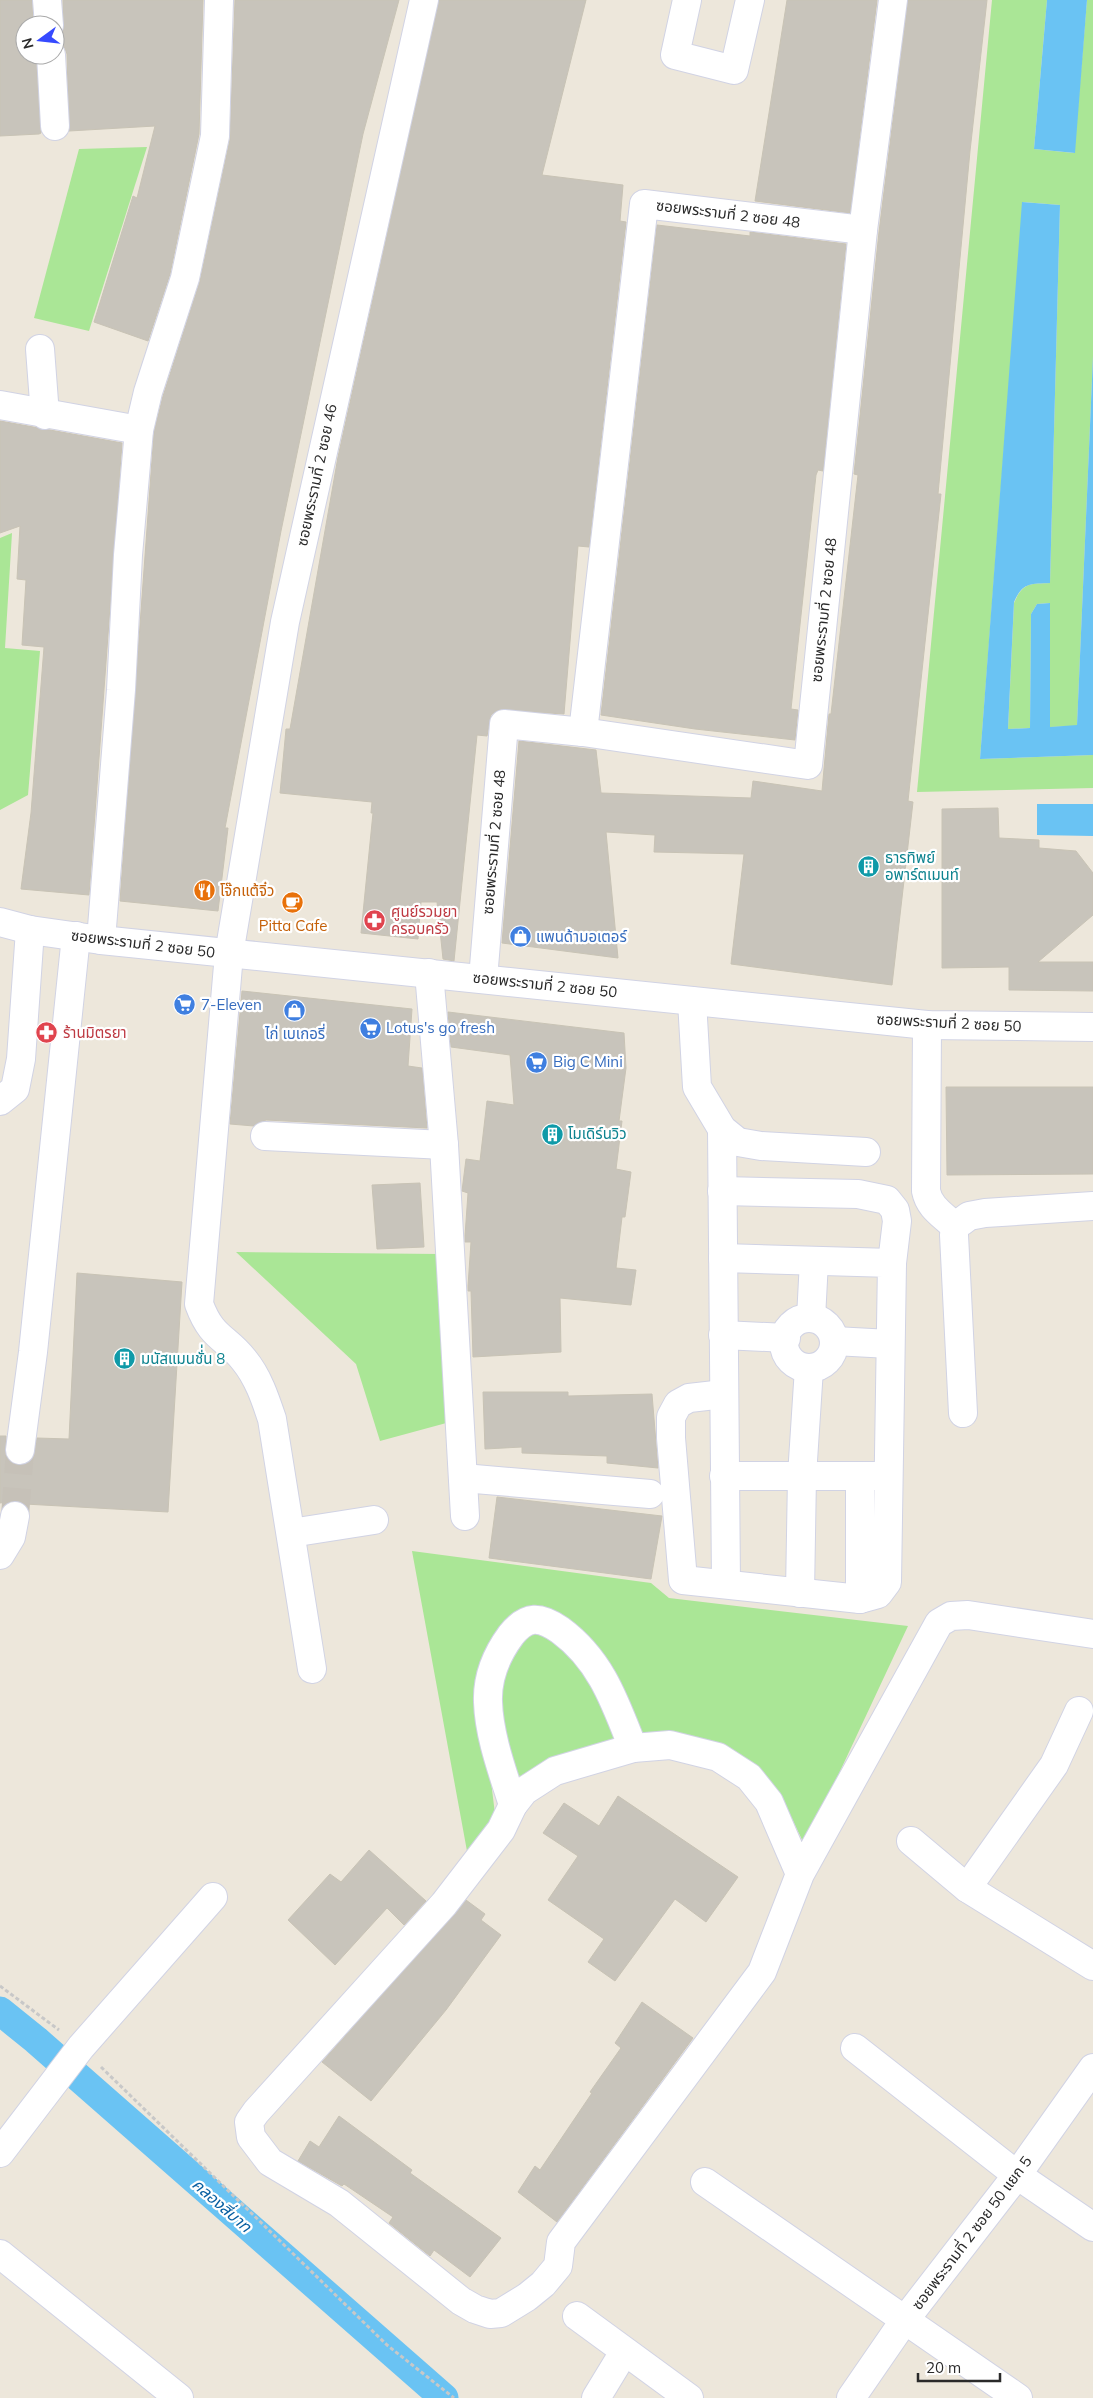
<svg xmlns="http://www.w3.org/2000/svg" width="1093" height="2398" viewBox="0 0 1093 2398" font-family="Mulish,'Noto Sans Thai',sans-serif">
	<rect width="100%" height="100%" fill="#ede7db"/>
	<g fill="#aae696">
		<path d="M992 0H1047L1034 149 1074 153 1087 0H1093V356L1077 726 1050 727 1049 603 1037 604 1031 614 1030 728 1008 729 1014 603C1023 582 1030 584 1050 583L1060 205 1023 202 980 759 1093 755V788L917 792Z"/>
		<path d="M147 147 89 331 34 318 79 149Z"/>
		<path d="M12 533 5 648 40 651 28 795 0 810V538Z"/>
		<path d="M236 1252 440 1254 450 1422 380 1441 356 1364Z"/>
		<path d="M412 1551 651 1583 669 1598 908 1626 805 1846 782 1798 755 1767 654 1733H636L569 1624 502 1629 490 1773 495 1814 467 1851Z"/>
		<path d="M534 1631H548L586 1667 616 1739 524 1778 516 1774 500 1713 504 1675 514 1647Z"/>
	</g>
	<g fill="#6ac3f3">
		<path d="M1047 0H1087L1075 153 1034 149Z"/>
		<path d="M1022 202 1060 205 1050 583C1030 584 1023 582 1014 602L1008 729 1030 728 1031 614 1037 604 1050 603V727L1077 725 1093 356V755L980 759Z"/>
		<path d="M1037 804H1093V836L1037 835Z"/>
	</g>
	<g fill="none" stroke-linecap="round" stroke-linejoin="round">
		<path stroke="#6ac3f3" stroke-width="29" d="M0 2011 36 2040 444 2398"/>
	</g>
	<g fill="#c8c4bb" stroke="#c8c3b5">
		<path d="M0 0H32L33 25H25V55H36L41 133 39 134 0 136Z"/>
		<path d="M63 0H203L199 134 170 274 148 341 94 322 133 196 137 198 155 126 69 131 67 54 64 46 55 40 63 31Z"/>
		<path d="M235 0H399L363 134 281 531 225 828H228L218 911 120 901 154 432 163 396 200 281 230 139Z"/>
		<path d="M439 0H586L542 175 623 185 620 221 626 222 589 547 578 546 564 714 498 710 491 715 487 736 477 735 454 961 443 959 437 902H421L418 939 361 933 373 813H371L372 802 280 793 286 729H290L338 457Z"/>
		<path d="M787 0H877L850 213 755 201Z"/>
		<path d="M908 0H987L970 151 938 494H941L908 801 913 802 892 985 731 964 744 854 654 852 655 835 606 832 618 958 502 943 519 741 596 750 601 793 751 798 753 781 822 791 829 714H831L858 475 854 474 879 232Z"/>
		<path d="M657 225 750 236V232L846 244 823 471 818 470 816 475 791 709 798 710 795 740 695 729 601 715Z"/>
		<path d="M0 421 122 443 89 895 21 889 31 813 44 647 22 645 26 580 17 579 20 526 0 533Z"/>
		<path d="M998 808 999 838 1039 840V848L1076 851 1093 873V915L1038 962H1093V991L1009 990V967L942 968V809Z"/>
		<path d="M242 991 412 1009 408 1066 422 1068 427 1128 266 1120 254 1126 230 1124Z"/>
		<path d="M448 1012 624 1033 626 1068 619 1121H622L616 1169 631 1172 625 1217H622L616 1268 636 1270 631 1305 560 1298 561 1352 473 1357 471 1291H468V1286L471 1242H465V1236L468 1193 462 1191 466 1159 480 1161 487 1101 514 1105 510 1055 451 1047Z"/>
		<path d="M946 1087H1093V1174L947 1175Z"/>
		<path d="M420 1183 424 1247 377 1249 372 1185Z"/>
		<path d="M77 1273 182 1282 168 1512 25 1504 17 1501 0 1503V1436H6V1456L11 1463 18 1465 26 1464 33 1459 37 1438 69 1439Z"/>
		<path d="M483 1392H568V1396L652 1394 658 1468 607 1463V1456L522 1453V1447L485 1449Z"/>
		<path d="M497 1497 662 1516 651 1579 489 1558Z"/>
		<path d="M618 1796 738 1877 706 1922 675 1899 615 1981 588 1962 604 1939 548 1900 578 1856 543 1833 564 1803 599 1826Z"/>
		<path d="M369 1850 426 1901 404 1925 387 1908 335 1965 288 1920 330 1874 341 1882Z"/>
		<path d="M466 1900 485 1914 481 1920 501 1935 446 2010 371 2101 322 2062Z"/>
		<path d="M642 2002 693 2038 557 2222 518 2192 535 2166 540 2170 592 2093 590 2092 621 2048 615 2043Z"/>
		<path d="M339 2116 412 2170 410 2173 501 2238 470 2277 434 2250 430 2256 389 2223 393 2217 344 2184 342 2186 298 2161 310 2141 319 2147Z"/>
	</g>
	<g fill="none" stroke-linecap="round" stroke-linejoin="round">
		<path stroke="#c6c1b8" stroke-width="28" stroke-dasharray="28 14" stroke-linecap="butt" d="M15 1516 20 1450"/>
		<defs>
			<g id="minor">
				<path d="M47 0 49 25"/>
				<path d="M687 0 675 55 734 70 750 0"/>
				<path d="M51 55 55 126"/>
				<path d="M40 349 45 415"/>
				<path d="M0 405 139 430"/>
				<path d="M583 732 644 204 863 230"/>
				<path d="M0 922 30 930 101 940 927 1025 1093 1027"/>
				<path d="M101 940 121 690 128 555 139 430 148 392 185 278 215 136 219 0"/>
				<path d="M429 973 444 1145 465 1516"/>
				<path d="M483 979 504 724 583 732 808 765 863 230 893 0"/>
				<path d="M692 1001 697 1087 722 1129 738 1142 761 1146 866 1152"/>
				<path d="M927 1025 926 1191C929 1206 940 1213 951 1223"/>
				<path d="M0 1101 15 1089 21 1059 30 930"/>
				<path d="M722 1129 726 1584"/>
				<path d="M265 1136 444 1145"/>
				<path d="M722 1191 858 1194 887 1200 895 1210 897 1221 892 1263"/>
				<path d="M961 1222 969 1216 985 1213 1093 1206"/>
				<path d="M954 1235 963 1413"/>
				<path d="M723 1258 892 1263 887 1582 878 1594 860 1599 683 1580 671 1438V1417L678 1404 689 1398 724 1394"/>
				<path d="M811 1318 814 1261"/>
				<circle cx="809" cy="1343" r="25"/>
				<path d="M723 1335 786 1338"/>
				<path d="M834 1341 890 1344"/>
				<path d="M20 1450 33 1352 76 936"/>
				<path d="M724 1476H888"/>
				<path d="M463 1478 650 1494"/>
				<path d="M291 1533 374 1520"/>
				<path d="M0 1555 11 1537 15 1516"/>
				<path d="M800 1593 802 1476 809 1368"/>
				<path d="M860 1599V1476"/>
				<path d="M312 1669 272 1419C265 1398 258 1377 244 1360 225 1336 212 1339 199 1304L229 954 285 622 424 0"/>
				<path d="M513 1805C503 1773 489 1736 488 1702 487 1677 497 1654 511 1635 527 1615 540 1616 560 1630 601 1660 615 1702 633 1748"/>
				<path d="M911 1841 967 1888 1093 1966"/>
				<path d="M800 1874 769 1802 749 1777 718 1757 670 1745 633 1748 555 1771 524 1791 513 1805 501 1830 444 1904 256 2112 249 2122 251 2137 270 2162 339 2203 461 2301 475 2309 490 2314 501 2313 527 2297 543 2284 558 2266 561 2242 762 1972 800 1874 939 1623 951 1616 968 1615 1093 1634"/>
				<path d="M967 1888 1054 1765 1079 1711"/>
				<path d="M855 2048 1017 2175 1093 2227"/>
				<path d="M0 2153 81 2047 213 1897"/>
				<path d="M705 2182 1018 2398"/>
				<path d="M0 2254 179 2398"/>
				<path d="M577 2316 689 2398"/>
				<path d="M596 2398 624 2352"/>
				<path d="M851 2398 904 2321 1017 2175 1093 2068"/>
			</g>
		</defs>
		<use href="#minor" stroke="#d1d3e4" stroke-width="30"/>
		<g stroke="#c8c8c8" stroke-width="3" stroke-dasharray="4 2.5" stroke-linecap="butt">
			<path d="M0 1986 59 2030"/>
			<path d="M101 2067 387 2345 454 2398"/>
		</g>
		<use href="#minor" stroke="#fff" stroke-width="28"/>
	</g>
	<defs>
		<symbol id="building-disc" viewBox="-11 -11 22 22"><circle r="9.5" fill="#0f9aa8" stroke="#fff"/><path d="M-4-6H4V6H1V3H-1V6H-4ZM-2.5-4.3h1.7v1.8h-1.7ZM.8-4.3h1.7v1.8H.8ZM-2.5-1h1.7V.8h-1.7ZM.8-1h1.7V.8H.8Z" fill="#fff"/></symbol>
		<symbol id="restaurant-disc" viewBox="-11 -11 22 22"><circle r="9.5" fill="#e8710a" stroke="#fff"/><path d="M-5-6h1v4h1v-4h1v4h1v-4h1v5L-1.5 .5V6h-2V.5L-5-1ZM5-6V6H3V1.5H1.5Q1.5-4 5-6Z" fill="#fff"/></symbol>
		<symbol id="cafe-disc" viewBox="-11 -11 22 22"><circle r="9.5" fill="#e8710a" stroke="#fff"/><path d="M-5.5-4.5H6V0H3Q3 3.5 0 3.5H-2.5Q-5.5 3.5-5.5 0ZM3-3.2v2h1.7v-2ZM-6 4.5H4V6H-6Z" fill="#fff"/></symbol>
		<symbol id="pharmacy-disc" viewBox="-11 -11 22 22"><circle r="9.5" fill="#e0444e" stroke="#fff"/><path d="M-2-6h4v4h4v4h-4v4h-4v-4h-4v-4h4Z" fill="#fff"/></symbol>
		<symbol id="shop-disc" viewBox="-11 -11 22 22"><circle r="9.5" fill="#3f7fe0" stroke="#fff"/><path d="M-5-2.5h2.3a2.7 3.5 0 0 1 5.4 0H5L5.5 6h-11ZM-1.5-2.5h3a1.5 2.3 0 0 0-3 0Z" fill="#fff"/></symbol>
		<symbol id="supermarket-disc" viewBox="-11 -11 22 22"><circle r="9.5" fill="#3f7fe0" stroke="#fff"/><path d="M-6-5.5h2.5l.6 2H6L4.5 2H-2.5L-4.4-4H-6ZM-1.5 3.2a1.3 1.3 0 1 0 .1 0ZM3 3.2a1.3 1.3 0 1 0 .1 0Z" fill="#fff"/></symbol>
	</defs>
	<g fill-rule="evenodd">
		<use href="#building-disc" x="856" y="854" width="25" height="25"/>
		<use href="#restaurant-disc" x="192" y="878" width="25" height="25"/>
		<use href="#cafe-disc" x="280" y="890" width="25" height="25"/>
		<use href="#pharmacy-disc" x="362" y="908" width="25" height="25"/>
		<use href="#shop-disc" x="508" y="924" width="25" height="25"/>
		<use href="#supermarket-disc" x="172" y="992" width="25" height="25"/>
		<use href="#shop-disc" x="282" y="998" width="25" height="25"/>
		<use href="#supermarket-disc" x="358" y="1016" width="25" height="25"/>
		<use href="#pharmacy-disc" x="34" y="1020" width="25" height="25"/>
		<use href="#supermarket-disc" x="524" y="1050" width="25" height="25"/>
		<use href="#building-disc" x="540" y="1122" width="25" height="25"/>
		<use href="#building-disc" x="112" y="1346" width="25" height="25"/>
	</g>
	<g text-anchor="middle" stroke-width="4.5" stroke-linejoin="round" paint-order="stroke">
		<g font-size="15" fill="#2a2a2a" stroke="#fff">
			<text transform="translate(728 214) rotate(7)" y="5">ซอยพระรามที่ 2 ซอย 48</text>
			<text transform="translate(317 475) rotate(-78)" y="5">ซอยพระรามที่ 2 ซอย 46</text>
			<text transform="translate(824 610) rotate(-84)" y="5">ซอยพระรามที่ 2 ซอย 48</text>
			<text transform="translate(494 842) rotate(-85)" y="5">ซอยพระรามที่ 2 ซอย 48</text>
			<text transform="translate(143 944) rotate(7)" y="5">ซอยพระรามที่ 2 ซอย 50</text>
			<text transform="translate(545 985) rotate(6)" y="5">ซอยพระรามที่ 2 ซอย 50</text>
			<text transform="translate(949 1023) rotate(3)" y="5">ซอยพระรามที่ 2 ซอย 50</text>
			<text transform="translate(972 2233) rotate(-53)" y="5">ซอยพระรามที่ 2 ซอย 50 แยก 5</text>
		</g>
		<g font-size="15" fill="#0d838f" stroke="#fff" text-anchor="start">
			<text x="885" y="863">ธารทิพย์<tspan x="885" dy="17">อพาร์ตเมนท์</tspan></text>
			<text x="568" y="1139">โมเดิร์นวิว</text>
			<text x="141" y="1364">มนัสแมนชั่่น 8</text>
		</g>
		<g font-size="15" fill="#c56008" stroke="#fff" text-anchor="start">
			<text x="220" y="896">โจ๊กแต้จิ๋ว</text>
			<text x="293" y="931" text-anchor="middle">Pitta Cafe</text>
		</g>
		<g font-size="15" fill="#be3a42" stroke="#fff" text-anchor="start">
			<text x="391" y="917">ศูนย์รวมยา<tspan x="391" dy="17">ครอบครัว</tspan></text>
			<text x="63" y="1038">ร้านมิตรยา</text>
		</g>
		<g font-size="15" fill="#366cbe" stroke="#fff" text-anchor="start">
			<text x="536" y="942">แพนด้ามอเตอร์</text>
			<text x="201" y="1010">7-Eleven</text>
			<text x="386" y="1033">Lotus's go fresh</text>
			<text x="295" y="1039" text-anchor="middle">ไก่ เบเกอรี่</text>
			<text x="553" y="1067">Big C Mini</text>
		</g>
		<g font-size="16" font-style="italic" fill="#085fa1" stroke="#fff">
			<text transform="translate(222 2205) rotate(41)" y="6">คลองสี่บาท</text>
		</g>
	</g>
	<g transform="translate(40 40) rotate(255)"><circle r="24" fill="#ffffff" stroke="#aaaaaa"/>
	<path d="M0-4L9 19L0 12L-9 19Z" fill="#364aff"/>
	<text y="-8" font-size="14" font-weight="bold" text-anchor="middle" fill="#2a2a2a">N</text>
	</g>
	<path d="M918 2373v8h82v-8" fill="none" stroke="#2a2a2a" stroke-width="2.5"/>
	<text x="926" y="2373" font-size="15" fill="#2a2a2a" stroke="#ffffff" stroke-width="4" paint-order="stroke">20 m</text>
</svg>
